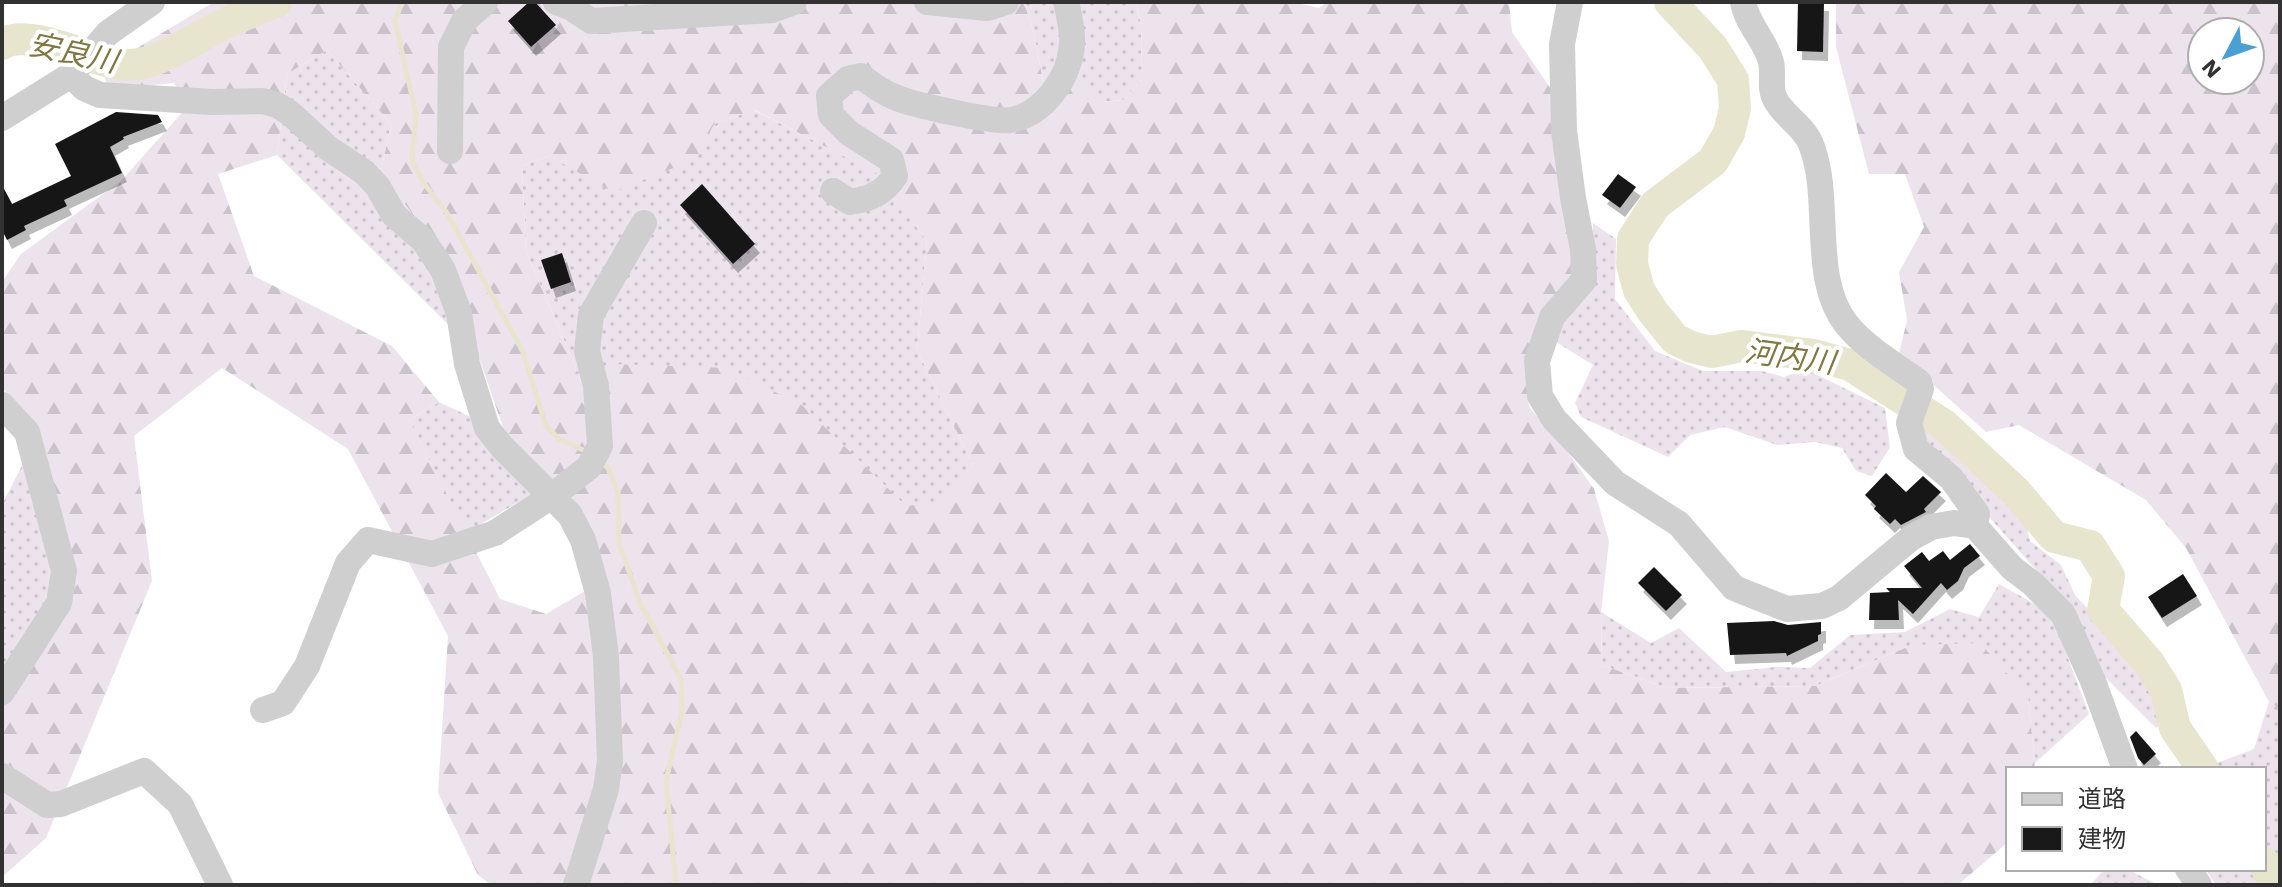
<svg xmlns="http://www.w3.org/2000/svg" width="2282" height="887" viewBox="0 0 2282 887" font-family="'Work Sans','Noto Sans JP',sans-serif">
	<defs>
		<pattern id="grass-dots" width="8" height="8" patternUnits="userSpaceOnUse" patternTransform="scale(2)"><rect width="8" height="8" fill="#ece3ed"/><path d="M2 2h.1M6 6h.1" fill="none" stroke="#cbc3cc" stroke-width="1.8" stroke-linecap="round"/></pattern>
		<pattern id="forest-firs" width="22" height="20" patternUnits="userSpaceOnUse" patternTransform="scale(2)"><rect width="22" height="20" fill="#ece3ed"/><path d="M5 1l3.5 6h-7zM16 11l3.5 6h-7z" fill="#cbc3cc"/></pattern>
		<filter id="shadow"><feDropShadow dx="5" dy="9" stdDeviation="0" flood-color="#0004"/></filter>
	</defs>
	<rect width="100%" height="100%" fill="#fff"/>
	<g fill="url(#grass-dots)">
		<path d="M1024 2H1136L1141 25 1142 80 1123 100 1102 102 1045 92 1034 33Z"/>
		<path d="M327 50 391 124 381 171 445 259 478 354 277 155 287 74Z"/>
		<path d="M754 110 877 173 927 241 917 350 973 465 940 503 906 507 803 406 590 400 526 252 522 166 549 156 714 124Z"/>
		<path d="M1593 223 1616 239 1615 299 1655 351 1703 371H1762L1784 377 1805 369 1885 408 1890 447 1872 476 1856 471 1842 448 1815 442 1777 445 1725 427 1690 435 1668 457 1581 417 1575 403 1593 365 1553 340 1564 317 1593 284Z"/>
		<path d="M439 402 505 433 552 482 466 533 409 420Z"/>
		<path d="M1920 427 1949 439 2023 510 2030 541 2061 565 2075 595 2148 674 2165 720 2156 728 2094 666 2065 603 1923 442Z"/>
		<path d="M37 436 78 583 2 705V505Z"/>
		<path d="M1999 584 2051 613 2089 714 2035 763 2028 697 1912 645 1815 686 1667 688 1602 665 1601 612 1651 643 1679 628 1726 672 1776 667 1810 668 1850 635 1905 632 1950 609 1979 617Z"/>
		<path d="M2269 702 2280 709V885H2216L2205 869H2264V769H2201L2254 749Z"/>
		<path d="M2105 869H2127L2158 885H2090Z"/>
	</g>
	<g fill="url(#forest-firs)" fill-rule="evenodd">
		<path d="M214 2H1024L1034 33 1045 92 1075 79 1102 102 1123 100 1142 80 1141 25 1136 2H1293L1319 8 1327 2H1509L1512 32 1553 92 1576 273 1548 303 1525 356 1529 407 1567 451 1594 489 1609 541 1601 612 1602 665 1667 688 1815 686 1912 645 1980 643 2028 697 2035 763 2033 769H2008V842L1958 885H491L478 875 438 793 448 636 348 449 222 368 134 436 152 581 46 838 2 877V705L78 583 37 436 2 387V282L21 254 121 181 188 106 174 83 109 89 102 69ZM327 50 391 124 381 171 445 259 505 433 587 528 590 588 546 614 500 599 409 420 439 402 392 346 254 276 218 174 277 155 287 74ZM755 110 876 173 927 241 917 350 973 465 940 502 906 506 803 406 728 368 611 364 590 400 526 252 522 166 549 156 613 192 696 159 714 124Z"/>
		<path d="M1836 2H2280V709L2269 702 2186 548 2146 500 2019 425 1986 432 1899 354 1907 320 1899 272 1924 227 1905 174H1869L1836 47ZM2202 32H2250V80H2202Z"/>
	</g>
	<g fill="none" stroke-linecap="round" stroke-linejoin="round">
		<g stroke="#e8e5cf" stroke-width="5">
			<path d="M402 2 395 21 416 114 412 161 423 182 447 213 523 352 546 426 559 439 588 452"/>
			<path d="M602 463 608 468 618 492 619 544 641 605 681 679 682 712 666 781 676 885"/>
		</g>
		<g stroke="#e8e5cf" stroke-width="32">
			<path d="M1670 2 1713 48 1733 80 1735 109 1729 133 1713 161 1655 205 1633 239 1632 264 1639 290 1653 312 1675 339 1691 347 1712 352 1741 346 1813 355 1850 365 1944 425 2016 492 2054 537 2090 546 2109 576 2103 610 2149 663 2166 690 2175 728 2203 769"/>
			<path d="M2 44C30 26 94 64 128 65 157 66 198 36 224 24 241 16 259 9 276 2"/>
			<path d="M2264 863 2276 885"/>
		</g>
	</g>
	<g fill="#191919" filter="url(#shadow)">
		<path d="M529 2H535L556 25 531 47 508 21Z"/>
		<path d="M1798 2H1824L1823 52 1797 51Z"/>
		<path d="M116 112 158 115 162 122 123 137 124 139 110 147 122 173 64 200 67 206 24 226 26 230 7 240 2 230V185L12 204 71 176 55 144Z"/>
		<path d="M1618 174 1636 187 1620 208 1602 195Z"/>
		<path d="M702 184 755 244 733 264 680 205Z"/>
		<path d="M562 253 571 282 551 289 541 260Z"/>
		<path d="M1886 473 1906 492 1923 476 1941 492 1924 509 1926 512 1901 525 1895 519 1890 524 1874 509 1876 506 1865 495Z"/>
		<path d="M1970 544 1980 556 1964 568 1958 581 1947 590 1941 583 1913 614 1898 600 1899 620H1869L1870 593 1890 592 1886 588H1922L1904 566 1922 552 1929 561 1943 551 1950 560Z"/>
		<path d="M1654 567 1682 595 1666 611 1638 583Z"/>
		<path d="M2183 574 2197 596 2162 618 2148 597Z"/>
		<path d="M1774 621 1788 625 1821 622V634L1818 635V641L1787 656 1786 653 1730 655 1727 623Z"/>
		<path d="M2136 731 2156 754 2144 765 2138 758 2130 737Z"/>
	</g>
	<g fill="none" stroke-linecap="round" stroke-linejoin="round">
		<g stroke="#cfcfcf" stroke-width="26">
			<path d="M556 2 570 7 591 21 772 10 794 2"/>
			<path d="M927 2 987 8 1006 2"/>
			<path d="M1570 2 1562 44 1564 131 1573 198 1583 249 1584 280 1552 317 1537 361 1540 396 1554 419 1615 483 1679 524 1734 588 1787 609 1822 606 1839 598 1911 538 1931 527 1954 523 1975 526 2012 568 2033 584 2063 614 2093 681 2125 769"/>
			<path d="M1743 2C1747 25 1766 41 1771 62 1774 74 1769 88 1775 99 1784 117 1805 126 1812 147 1832 201 1810 279 1847 325 1866 348 1895 365 1919 382L1921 389 1909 423 1916 449 1951 478 1977 514 1975 526"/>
			<path d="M71 75 84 88 100 95 212 102 263 101 277 105 290 113 328 148 364 172 378 187 394 215 424 241 443 270 459 313 467 364 487 428 502 447 570 515 583 540 598 593 606 657 610 761 606 789 576 885"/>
			<path d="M2 118 71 75 108 33 152 2"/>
			<path d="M450 151 451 47 464 21 485 2"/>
			<path d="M833 191 850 202C870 199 884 193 895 176L891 160 849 133 831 115 829 96 848 79 861 76C872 85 884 93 897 98 915 105 994 123 1011 120 1044 114 1070 77 1072 44 1073 31 1069 14 1066 2"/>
			<path d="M2 405 27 432 64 571 59 603 2 692"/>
			<path d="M263 710 283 703 307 666 348 563 368 540 432 554 495 533 552 496 589 467 600 446 596 386 587 351 591 315 644 223"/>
			<path d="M2 776 47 805 61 804 144 771 180 804 220 885"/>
			<path d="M2188 869 2199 885"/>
		</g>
	</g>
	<g text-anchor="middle" stroke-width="8" stroke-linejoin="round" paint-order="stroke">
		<g font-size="30" font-style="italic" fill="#817742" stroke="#fff">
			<text transform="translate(73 53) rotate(12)" y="10">安良川</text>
			<text transform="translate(1790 357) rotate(8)" y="10">河内川</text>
		</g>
	</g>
	<rect width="2282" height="887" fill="none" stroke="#323232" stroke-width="8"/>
	<rect x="2006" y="767" width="260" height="104" fill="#ffffff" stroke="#adadad" stroke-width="2"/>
	<rect x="2022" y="793" width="40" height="12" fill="#cfcfcf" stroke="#adadad" stroke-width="2"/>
	<text x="2078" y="807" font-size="24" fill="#323232">道路</text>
	<rect x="2022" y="827" width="40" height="24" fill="#191919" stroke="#adadad" stroke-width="2"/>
	<text x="2078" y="847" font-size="24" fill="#323232">建物</text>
	<g transform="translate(2226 56) rotate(229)"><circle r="38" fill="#ffffff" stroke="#adadad" stroke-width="2"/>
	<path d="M0-6L14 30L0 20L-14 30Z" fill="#4b9fd3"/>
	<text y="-12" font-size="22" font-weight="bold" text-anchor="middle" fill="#323232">N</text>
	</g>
</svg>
